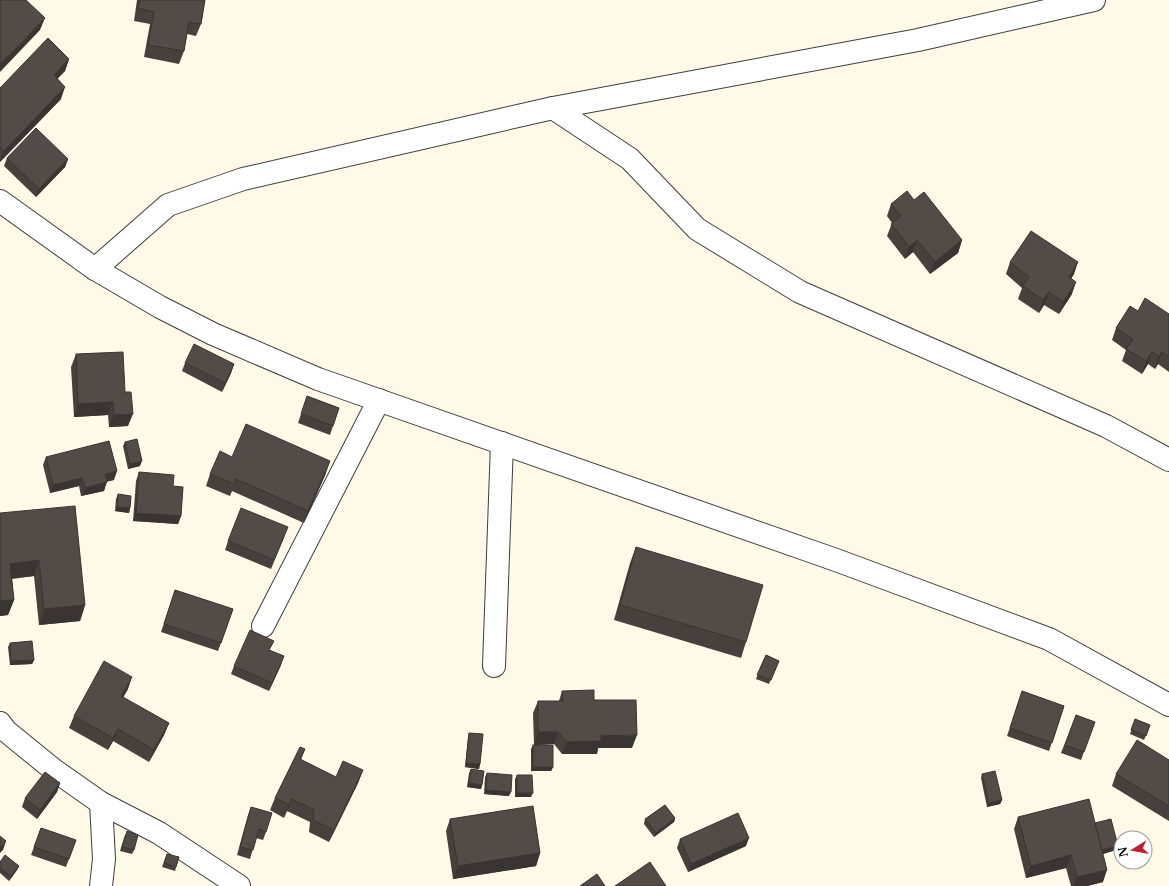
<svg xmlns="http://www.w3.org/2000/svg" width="1169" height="886" viewBox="0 0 1169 886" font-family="'Libre Baskerville',serif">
	<rect width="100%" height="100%" fill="#fff9e8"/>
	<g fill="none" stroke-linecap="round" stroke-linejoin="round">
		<defs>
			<g id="minor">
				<path d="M553 108 630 159 697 229 800 292 1106 426 1169 460"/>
				<path d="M95 269 168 205 243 179 553 108 918 40 1094 0"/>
				<path d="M263 626 379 400"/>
				<path d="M494 666 502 443"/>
				<path d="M0 723 6 731 54 770 101 803 159 833 239 886"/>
				<path d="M101 803 104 859 101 886"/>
			</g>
			<path id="tertiary" d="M0 201 95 269 160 307 213 334 318 379 836 560 1049 639 1169 705"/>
		</defs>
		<use href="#minor" stroke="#3e3e3e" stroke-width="24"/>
		<use href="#tertiary" stroke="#3e3e3e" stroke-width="24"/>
		<use href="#minor" stroke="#fff" stroke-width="22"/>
		<use href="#tertiary" stroke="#fff" stroke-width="22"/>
	</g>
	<g fill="#47403d">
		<path d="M137 0H205L201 24 196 36 187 34 184 51 179 64 144 57 150 24 134 21Z"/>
		<path d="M69 59 65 71 57 79 61 99 0 162V88Z"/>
		<path d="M7 158 68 159 65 167 36 197 4 166Z"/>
		<path d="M914 200 962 240 958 253 930 274 913 252 905 259 887 236 892 223 887 216 891 204Z"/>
		<path d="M1010 262 1074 274 1071 279 1072 294 1059 314 1044 305 1039 313 1018 299 1022 288 1006 274Z"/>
		<path d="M1138 311 1169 314V372L1158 364 1155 369 1148 364 1142 374 1122 361 1126 350 1112 340 1116 328Z"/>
		<path d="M76 354 125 392 128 426 109 427 108 415 74 417 71 367Z"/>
		<path d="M185 363 234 364 231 373 222 392 182 371Z"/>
		<path d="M307 396 339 408 330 435 298 423Z"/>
		<path d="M125 442 140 466 128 469 123 446Z"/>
		<path d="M46 457 114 480 106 481 104 491 81 496 79 486 50 493 43 465Z"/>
		<path d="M232 457 326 473 304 523 232 491 230 496 206 486 210 474Z"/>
		<path d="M139 472 173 486 181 516 178 524 133 521 136 481Z"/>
		<path d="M118 494 130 508 129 513 115 511 116 499Z"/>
		<path d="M0 513 85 605 80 621 39 625 34 576 12 579 14 600 8 615 0 616Z"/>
		<path d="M285 535 271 569 225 550 228 541Z"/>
		<path d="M636 547 746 642 741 658 614 620 630 563Z"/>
		<path d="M175 590 233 609 218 651 161 632Z"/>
		<path d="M10 643 34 660 32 664 10 665 8 647Z"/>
		<path d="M270 650 281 665 269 691 231 674 234 666Z"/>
		<path d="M766 655 779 661 769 684 756 679Z"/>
		<path d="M128 689 123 697 169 723 164 735 149 762 113 741 108 750 69 728 74 716Z"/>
		<path d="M562 691 594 700 632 748H598L597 754H562L554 744 534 745 533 713 538 701H559Z"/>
		<path d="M1022 691 1064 706 1049 751 1007 736Z"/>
		<path d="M1076 715 1095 722 1081 760 1061 753Z"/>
		<path d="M1135 719 1150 725 1144 740 1130 734Z"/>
		<path d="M469 733 480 764 479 769 465 767 468 737Z"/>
		<path d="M533 745 553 767 551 771H531V749Z"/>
		<path d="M305 749 301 760 336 777 363 770 358 783 329 842 309 832 310 822 287 811 284 818 270 810 275 798Z"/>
		<path d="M1169 760V821L1112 786 1116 774Z"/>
		<path d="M471 769 482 785 481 789 467 787 469 773Z"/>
		<path d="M487 773 509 796 484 794 485 777Z"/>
		<path d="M982 774 1002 800 1000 804 987 807 981 778Z"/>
		<path d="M517 775 531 797H515V779Z"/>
		<path d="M60 783 57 792 37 819 22 807 25 798Z"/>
		<path d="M251 807 266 832 263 840 256 838 250 859 237 855 248 815Z"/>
		<path d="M1018 817 1095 823 1118 846 1116 850 1103 854V882L1087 886H1071L1066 868 1026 878 1014 829Z"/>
		<path d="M675 818 674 822 654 837 644 824 645 819Z"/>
		<path d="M450 819 540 853 536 866 453 879 446 831Z"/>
		<path d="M41 828 76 840 66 867 31 855Z"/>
		<path d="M125 835 134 850 132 854 120 851Z"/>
		<path d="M680 839 746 846 688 872 677 848Z"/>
		<path d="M167 854 179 857 175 871 162 867Z"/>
		<path d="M0 862 19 866 17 870 9 881 0 873Z"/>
	</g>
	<g fill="#3a3432">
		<path d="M45 18 40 30 0 72V64Z"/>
		<path d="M69 59 65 71 49 87 54 75Z"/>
		<path d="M65 87 61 99 0 162 4 151Z"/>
		<path d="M68 159 65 167 36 197 39 189Z"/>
		<path d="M917 240 913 252 905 259 909 247Z"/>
		<path d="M962 240 958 253 930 274 935 262Z"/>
		<path d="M1078 262 1074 274 1064 289 1069 277Z"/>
		<path d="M1076 282 1072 294 1059 314 1063 302Z"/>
		<path d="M1049 292 1044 305 1039 313 1043 300Z"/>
		<path d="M1152 352 1148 364 1142 374 1146 361Z"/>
		<path d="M1162 352 1158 364 1155 369 1159 356Z"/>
		<path d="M234 364 231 373 222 392 225 383Z"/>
		<path d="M113 402 108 415 74 417 78 404Z"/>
		<path d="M133 414 128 426 109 427 114 415Z"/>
		<path d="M142 461 140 466 128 469 130 464Z"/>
		<path d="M330 461 326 473 304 523 308 511Z"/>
		<path d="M117 471 114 480 102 483 105 474Z"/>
		<path d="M82 478 79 486 50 493 53 485Z"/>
		<path d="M107 482 104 491 81 496 85 488Z"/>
		<path d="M117 507 130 508 129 513 115 511Z"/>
		<path d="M136 513 181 516 178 524 133 521Z"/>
		<path d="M39 560 34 576 4 579 10 564Z"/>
		<path d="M14 600 8 615 0 616V601Z"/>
		<path d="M85 605 80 621 39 625 44 609Z"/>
		<path d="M284 656 281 665 269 691 272 683Z"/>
		<path d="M34 660 32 664 10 665 11 661Z"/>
		<path d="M132 677 128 689 117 708 121 696Z"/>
		<path d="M169 723 164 735 149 762 154 750Z"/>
		<path d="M118 729 113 741 108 750 113 738Z"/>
		<path d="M538 732H558L554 744 534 745Z"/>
		<path d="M637 735 632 748H598L597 754H562L567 742 601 736Z"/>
		<path d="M466 763 480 764 479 769 465 767Z"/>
		<path d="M533 767H553L551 771H531Z"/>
		<path d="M363 770 358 783 329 842 334 830Z"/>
		<path d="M60 783 57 792 37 819 40 810Z"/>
		<path d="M469 783 482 785 481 789 467 787Z"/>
		<path d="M486 790 511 792 509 796 484 794Z"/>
		<path d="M517 793H533L531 797H515Z"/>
		<path d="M292 799 287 811 284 818 289 805Z"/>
		<path d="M1002 800 1000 804 987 807 989 803Z"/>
		<path d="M675 818 674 822 654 837 656 833Z"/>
		<path d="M749 838 746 846 688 872 691 864Z"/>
		<path d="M6 841 3 850 0 853V848Z"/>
		<path d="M1118 846 1116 850 1099 855 1101 850Z"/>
		<path d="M540 853 536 866 453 879 458 866Z"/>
		<path d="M1071 855 1066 868 1026 878 1031 866Z"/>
		<path d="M19 866 17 870 9 881 11 876Z"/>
		<path d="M1107 870 1103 882 1087 886H1073L1077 877Z"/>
	</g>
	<g fill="#534b47" stroke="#3a3432">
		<path d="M0 0H26L45 18 0 64Z"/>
		<path d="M140 0H205L201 24 189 22 184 51 148 45 154 12 138 8Z"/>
		<path d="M48 38 69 59 54 75 65 87 4 151 0 147V88Z"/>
		<path d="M36 128 68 159 39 189 7 158Z"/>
		<path d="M907 191 914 200 924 192 962 240 935 262 917 240 909 247 891 224 901 216 891 204Z"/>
		<path d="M1031 231 1078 262 1069 277 1076 282 1063 302 1049 292 1043 300 1023 286 1029 277 1010 262Z"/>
		<path d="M1145 298 1169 314V357L1162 352 1159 356 1152 352 1146 361 1126 349 1133 339 1116 328 1130 306 1138 311Z"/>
		<path d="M194 344 234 364 225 383 185 363Z"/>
		<path d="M123 352 125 392H131L133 414 114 415 113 402 78 404 76 354Z"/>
		<path d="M307 396 339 408 333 426 301 414Z"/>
		<path d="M246 424 330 461 308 511 236 479 234 484 210 474 220 451 232 457Z"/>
		<path d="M137 439 142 461 130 464 125 442Z"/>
		<path d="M109 441 117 471 105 474 107 482 85 488 82 478 53 485 46 457Z"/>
		<path d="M139 472 174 475 173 486 183 487 181 516 136 513Z"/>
		<path d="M118 494 131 496 130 508 117 507Z"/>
		<path d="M75 506 85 605 44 609 39 560 10 564 14 600 0 601V513Z"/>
		<path d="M241 508 288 527 274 560 228 541Z"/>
		<path d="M636 547 763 585 746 642 620 605Z"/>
		<path d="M175 590 233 609 221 643 164 624Z"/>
		<path d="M250 630 274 641 269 650 284 656 272 683 234 666Z"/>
		<path d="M32 641 34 660 11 661 10 643Z"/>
		<path d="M766 655 779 661 771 680 757 675Z"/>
		<path d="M104 661 132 677 121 696 169 723 154 750 118 729 113 738 74 716Z"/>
		<path d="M594 690V700H636L637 735 601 736V741L567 742 558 732H538V701H563L562 691Z"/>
		<path d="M1022 691 1064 706 1052 743 1010 728Z"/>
		<path d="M1076 715 1095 722 1084 752 1065 745Z"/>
		<path d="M1135 719 1150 725 1146 736 1131 730Z"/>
		<path d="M469 733 483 734 480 764 466 763Z"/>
		<path d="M1137 740 1169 760V806L1116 774Z"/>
		<rect x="533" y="745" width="20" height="22"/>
		<path d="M300 747 305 749 300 759 336 777 343 761 363 770 334 830 313 820 314 810 292 799 289 805 275 798Z"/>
		<path d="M471 769 484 771 482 785 469 783Z"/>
		<path d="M995 771 1002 800 989 803 982 774Z"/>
		<path d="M45 772 60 783 40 810 25 798Z"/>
		<path d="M487 773 512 775 511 792 486 790Z"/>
		<path d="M517 775H532L533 793H517Z"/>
		<path d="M1089 799 1107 870 1077 877 1071 855 1031 866 1018 817Z"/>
		<path d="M665 805 675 818 656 833 645 819Z"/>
		<path d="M533 806 540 853 458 866 450 819Z"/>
		<path d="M251 807 272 813 266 832 259 829 253 850 240 847Z"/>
		<path d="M738 813 749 838 691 864 680 839Z"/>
		<path d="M1111 819 1118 846 1102 850 1095 823Z"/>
		<path d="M41 828 76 840 69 859 34 847Z"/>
		<path d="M127 831 138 835 134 850 122 847Z"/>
		<path d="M0 836 6 841 0 848Z"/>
		<path d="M167 854 179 857 176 867 164 863Z"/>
		<path d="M5 855 19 866 11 876 0 868V862Z"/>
		<path d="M650 862 666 886H615Z"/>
		<path d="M597 874 605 886H580Z"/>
	</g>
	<g transform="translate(1133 850) rotate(259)"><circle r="19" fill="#ffffff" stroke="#9d9d9d"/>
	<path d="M0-3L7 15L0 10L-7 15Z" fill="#be202e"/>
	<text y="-6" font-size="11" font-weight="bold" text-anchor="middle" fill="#0b0b0b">N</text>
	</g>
</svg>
